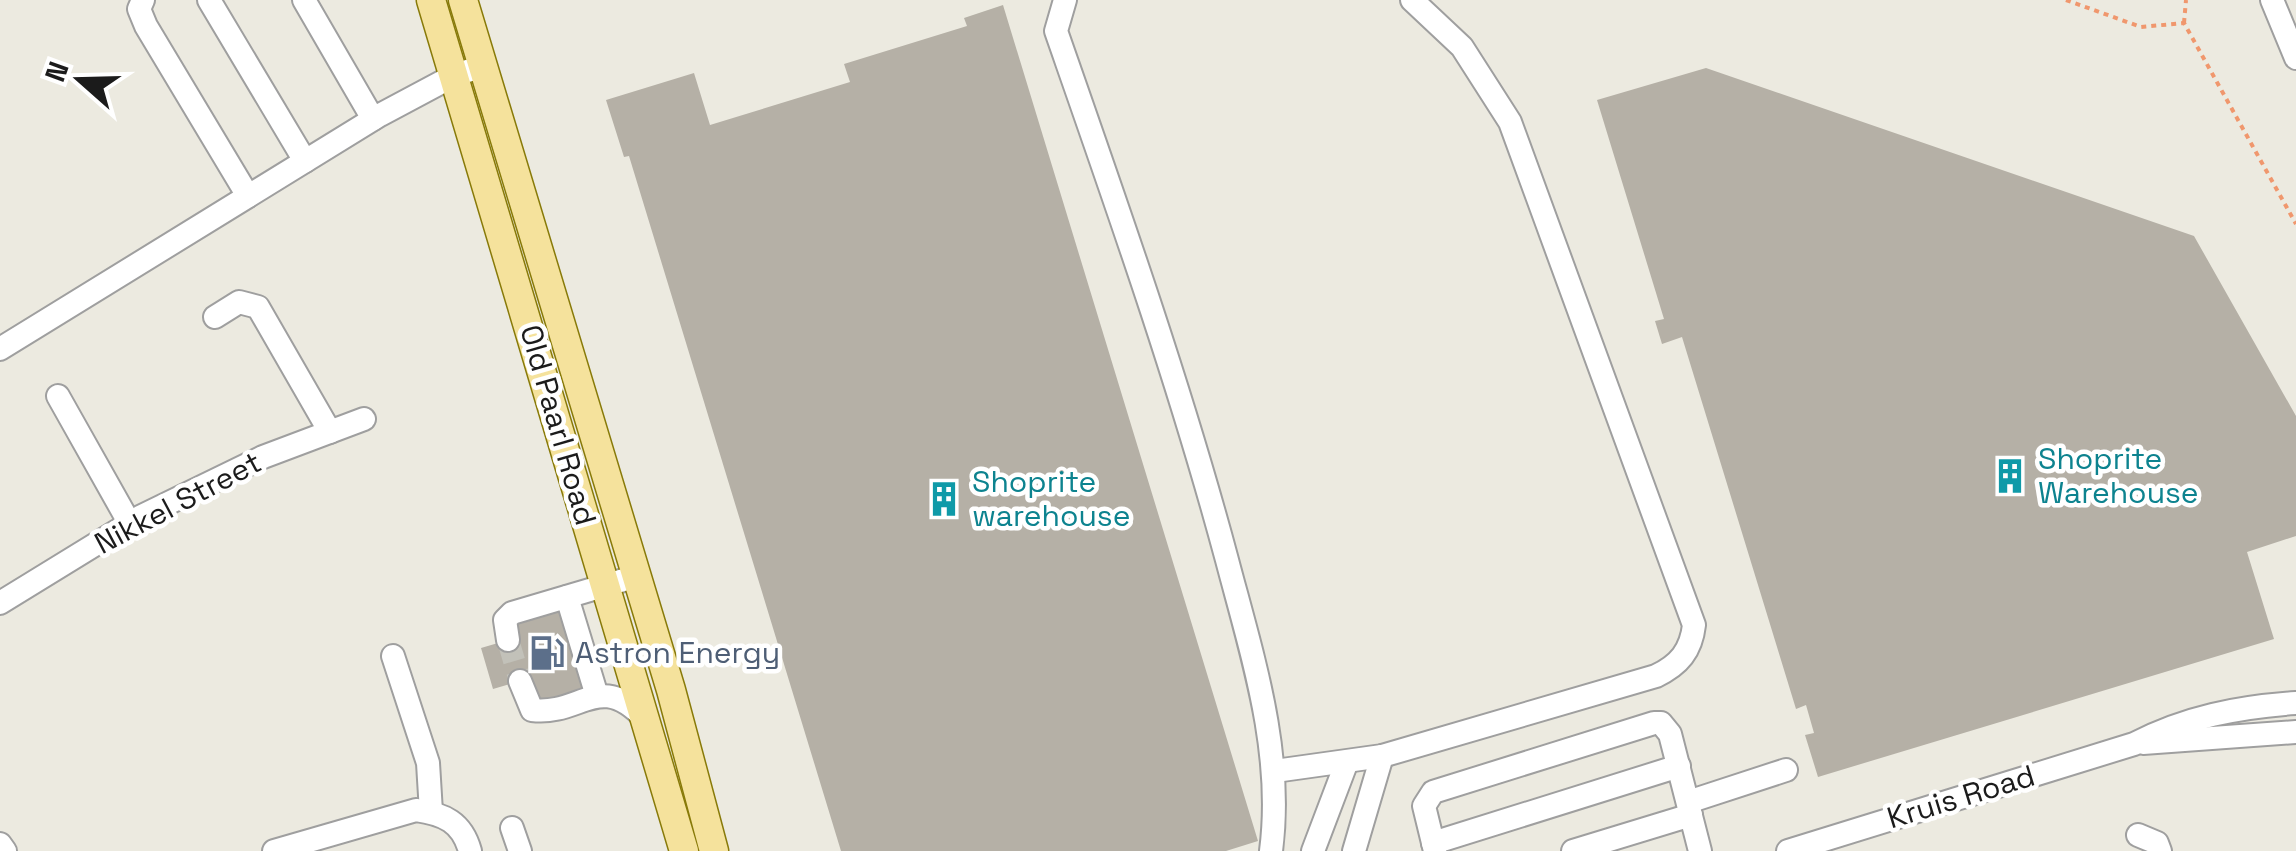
<svg xmlns="http://www.w3.org/2000/svg" width="2296" height="851" viewBox="0 0 2296 851" font-family="'Space Grotesk',sans-serif">
	<rect width="100%" height="100%" fill="#eceae0"/>
	<g fill="#b5b0a6">
		<path d="M1003 5 1258 841 1226 851H841L629 156 624 157 606 100 694 73 710 125 850 82 844 64 967 26 964 18Z"/>
		<path d="M1706 68 2194 236 2296 416V536L2247 552 2274 639 1818 777 1805 735 1814 733 1806 705 1796 709 1682 337 1662 344 1655 321 1664 319 1597 100Z"/>
		<path d="M561 611 585 693 539 707 530 678 493 689 481 648 518 637 515 625Z"/>
	</g>
	<g fill="none" stroke-linecap="round" stroke-linejoin="round">
		<path stroke="#c2c1b9" stroke-width="22" stroke-dasharray="22 11" stroke-linecap="butt" d="M508 640 520 681"/>
		<defs>
			<g id="minor">
				<path d="M143 0 139 9 146 26 248 196"/>
				<path d="M209 0 305 161"/>
				<path d="M304 0 373 119"/>
				<path d="M1065 0 1056 31C1117 206 1179 381 1227 560 1252 655 1284 752 1271 851"/>
				<path d="M2272 0 2296 58"/>
				<path d="M215 317 239 302 258 307 330 432"/>
				<path d="M0 349 380 115 455 75 483 66"/>
				<path d="M58 396 130 524"/>
				<path d="M567 597 597 696"/>
				<path d="M0 603 140 517 263 457 364 419"/>
				<path d="M508 640 505 620 512 613 637 576"/>
				<path d="M393 656 428 763 431 812"/>
				<path d="M520 681 532 710C581 716 599 670 645 719"/>
				<path d="M2143 743 2296 732"/>
				<path d="M1275 771 1382 756 1656 676C1679 665 1691 651 1694 625L1510 122 1462 47 1412 0"/>
				<path d="M1688 802 1786 770"/>
				<path d="M512 828 520 851"/>
				<path d="M2138 835 2157 843 2160 851"/>
				<path d="M1433 843 1679 766"/>
				<path d="M0 844 5 851"/>
				<path d="M274 851 416 810C444 814 462 822 470 851"/>
				<path d="M1313 851 1346 764"/>
				<path d="M1354 851 1382 756"/>
				<path d="M1435 851 1424 806 1433 792 1654 723H1661L1670 734 1700 851"/>
				<path d="M1573 851 1691 815"/>
				<path d="M1788 851 2134 744C2186 717 2238 707 2296 703"/>
			</g>
			<g id="major">
				<path d="M431 0 684 851"/>
				<path d="M463 0 671 690 714 851"/>
			</g>
		</defs>
		<use href="#minor" stroke="#9f9f9f" stroke-width="26"/>
		<use href="#major" stroke="#887a09" stroke-width="31"/>
		<g stroke="#f0976d" stroke-width="4" stroke-dasharray="5 5" stroke-linecap="butt">
			<path d="M2066 0 2141 27 2184 23 2296 224"/>
			<path d="M2184 23 2186 0"/>
		</g>
		<use href="#minor" stroke="#fff" stroke-width="22"/>
		<use href="#major" stroke="#f5e29c" stroke-width="28"/>
	</g>
	<defs>
		<symbol id="building-bare" viewBox="-9 -9 18 18"><path d="M-4-6H4V6H1V3H-1V6H-4ZM-2.5-4.3h1.7v1.8h-1.7ZM.8-4.3h1.7v1.8H.8ZM-2.5-1h1.7V.8h-1.7ZM.8-1h1.7V.8H.8Z" fill="#0f9aa8" stroke="#fff" stroke-width="2.5" paint-order="stroke"/></symbol>
		<symbol id="fuel-bare" viewBox="-9 -9 18 18"><path d="M-5.5-6h7V0h2V4h1.3V-2.5L3-4.5l.8-.8L6-3V5H2.5V1h-1V6h-7ZM-4.2-4.7v3.2H.2V-4.7Z" fill="#5c6f8a" stroke="#fff" stroke-width="2.5" paint-order="stroke"/></symbol>
	</defs>
	<g fill-rule="evenodd">
		<use href="#building-bare" x="1985" y="451" width="50" height="50"/>
		<use href="#building-bare" x="919" y="474" width="50" height="50"/>
		<use href="#fuel-bare" x="522" y="628" width="50" height="50"/>
	</g>
	<g text-anchor="middle" stroke-width="9" stroke-linejoin="round" paint-order="stroke">
		<g font-size="30" fill="#1b1b1b" stroke="#fff">
			<text transform="translate(558 425) rotate(74)" y="10">Old Paarl Road</text>
			<text transform="translate(178 503) rotate(-28)" y="10">Nikkel Street</text>
			<text transform="translate(1961 797) rotate(-17)" y="10">Kruis Road</text>
		</g>
		<g font-size="30" fill="#0d838f" stroke="#fff" text-anchor="start">
			<text x="2038" y="469">Shoprite<tspan x="2038" dy="34">Warehouse</tspan></text>
			<text x="972" y="492">Shoprite<tspan x="972" dy="34">warehouse</tspan></text>
		</g>
		<g font-size="30" fill="#4e5e75" stroke="#fff" text-anchor="start">
			<text x="575" y="663">Astron Energy</text>
		</g>
	</g>
	<g transform="translate(80 80) rotate(290)" stroke="#ffffff" stroke-width="8" paint-order="stroke">
	<path d="M0-8L18 38L0 25L-18 38Z" fill="#1b1b1b"/>
	<text y="-15" font-size="28" font-weight="bold" text-anchor="middle" fill="#1b1b1b">N</text>
	</g>
</svg>
